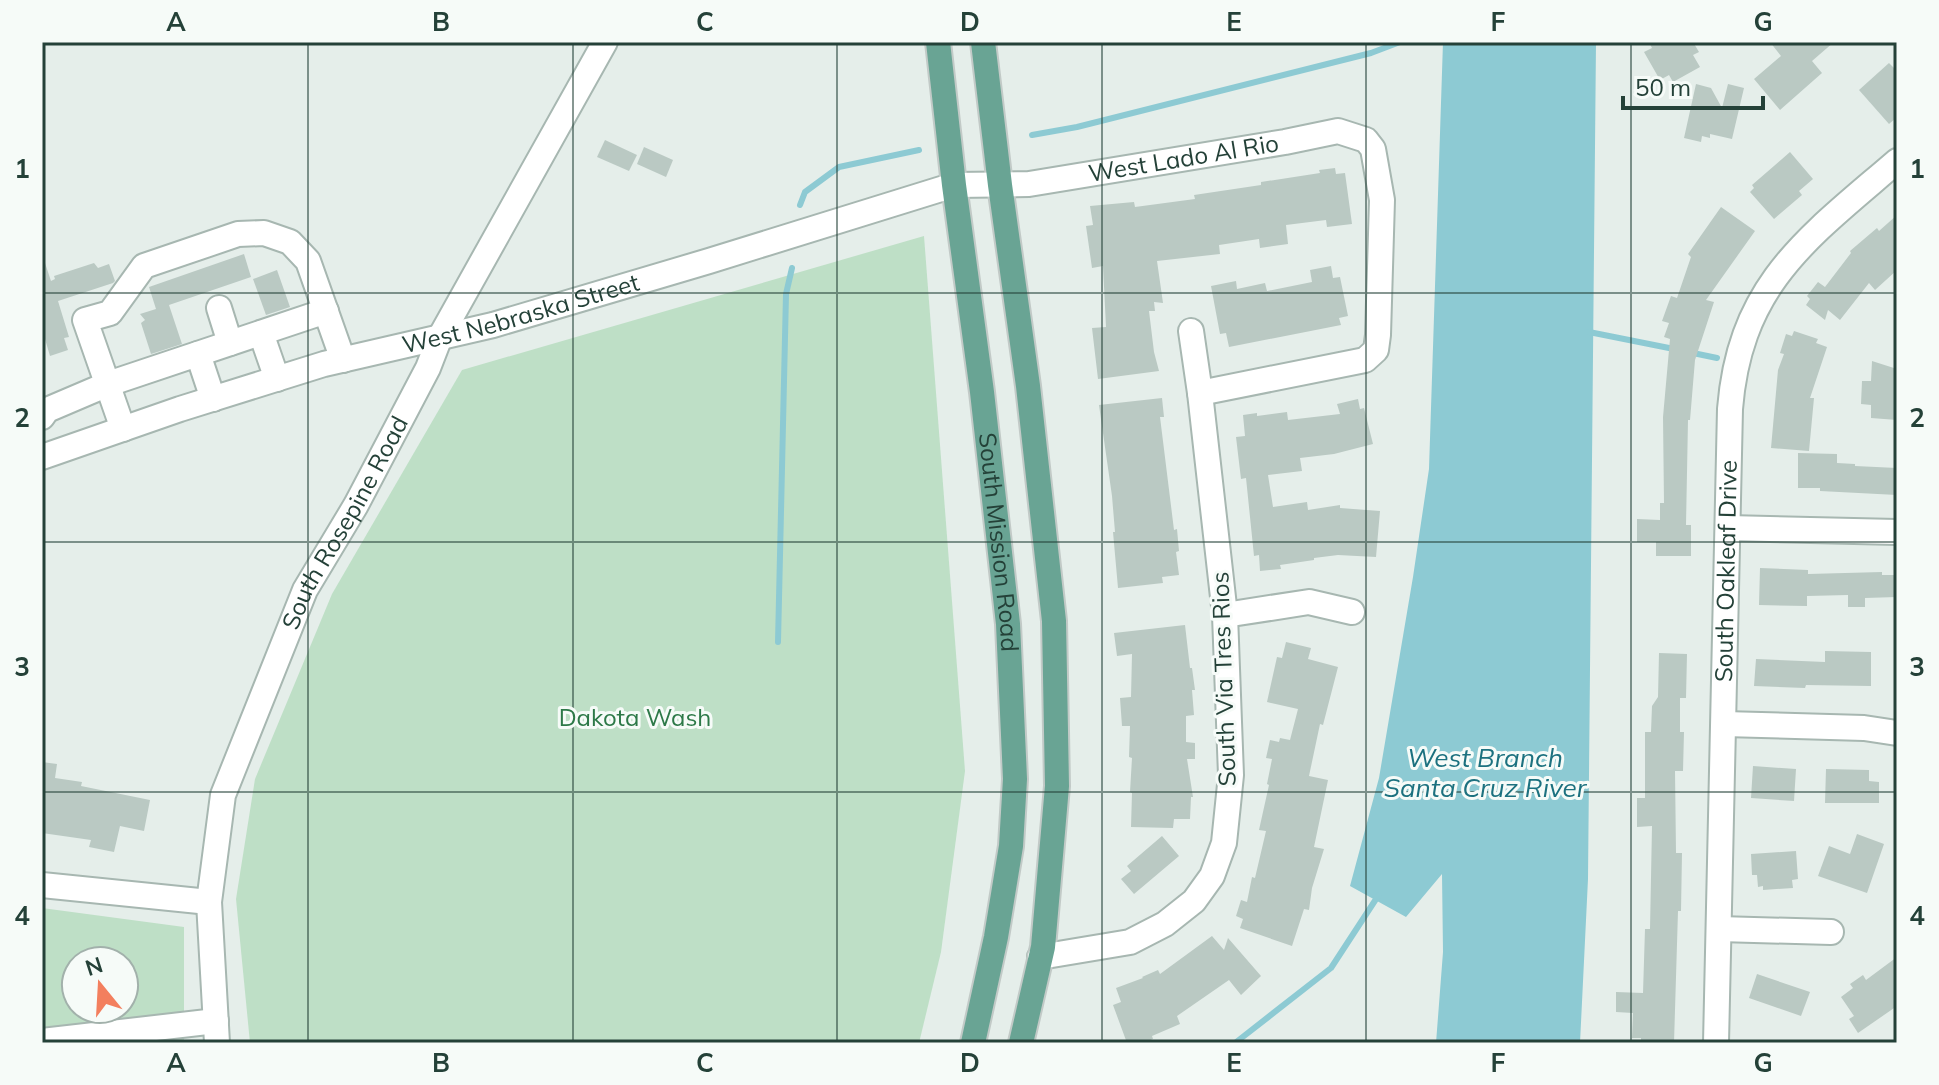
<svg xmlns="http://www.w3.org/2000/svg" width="1939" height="1085" viewBox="0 0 1939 1085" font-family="Mulish,sans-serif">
	<rect width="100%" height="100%" fill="#e5eeea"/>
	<g fill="#bedfc6" fill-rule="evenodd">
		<path d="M924 236 965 771 941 952 919 1043H250L236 899 255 779 332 594 462 370Z"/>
		<path d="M42 908 184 927V1043H42ZM76 961H124V1009H76Z"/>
	</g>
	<path fill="#8dcad3" d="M1443 42H1596L1588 879 1580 1043H1436L1443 952 1442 874 1406 917 1350 886 1379 778 1413 577 1429 469Z"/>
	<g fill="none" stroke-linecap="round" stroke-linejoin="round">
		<g stroke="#8dcad3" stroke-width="6">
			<path d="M1032 135 1077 127 1371 53 1400 42"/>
			<path d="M800 205 805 192 839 167 919 150"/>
			<path d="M1589 332 1674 349"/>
			<path d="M1693 353 1717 358"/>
			<path d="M778 642 786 294 792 268"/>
			<path d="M319 1043H320"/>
			<path d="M1235 1043 1331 968 1378 896"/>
		</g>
	</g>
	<g fill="#bac9c3">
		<path d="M1649 42H1693L1699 52 1693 55 1700 67 1673 82 1669 75 1660 80 1644 52 1652 48Z"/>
		<path d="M1770 42H1834L1812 61 1822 73 1780 110 1754 79 1781 56Z"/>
		<path d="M1889 63 1897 71V117L1889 124 1859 90Z"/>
		<path d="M1696 84 1711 88 1722 108 1728 84 1744 88 1732 139 1710 134V138L1702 136 1701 142 1684 138Z"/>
		<path d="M605 140 637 155 629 171 597 157Z"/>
		<path d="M644 147 673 160 666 177 637 164Z"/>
		<path d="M1790 152 1813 179 1799 191 1802 195 1774 219 1750 192 1754 188 1752 185Z"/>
		<path d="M1335 168 1336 174 1345 173 1352 224 1327 227 1326 220 1286 225 1288 244 1260 248 1259 239 1219 245 1220 254 1157 261 1163 303 1154 302 1155 311H1149L1154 352 1159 371 1098 379 1092 328 1106 327 1103 266 1092 268 1086 226 1093 225 1090 206 1134 202 1135 207 1195 199 1194 195 1261 185V182L1320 173 1319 170Z"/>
		<path d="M1721 207 1755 231 1706 300 1714 302 1695 360 1690 420H1688L1686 525H1691V556H1656V542H1637V519L1660 520V503H1664L1663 417 1670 339 1664 337 1669 323 1662 321 1671 296 1677 298 1691 257 1688 254Z"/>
		<path d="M1897 215V270L1875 290 1869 283 1840 320 1828 310 1825 320 1806 305 1810 299 1807 296 1818 282 1825 287 1851 253 1850 251 1877 228 1879 231Z"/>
		<path d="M244 254 251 277 169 305 182 344 151 354 141 323 145 320 140 314 156 309 149 287Z"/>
		<path d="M45 263 51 281 55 279 54 276 94 263 98 268 109 264 115 281 113 283 58 301 69 337 64 338 68 350 50 356 45 339 42 340V264Z"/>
		<path d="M1331 266 1333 278 1340 277 1348 316 1339 318 1341 325 1229 347 1226 333 1220 334 1211 286 1236 281 1237 289 1265 283 1267 291 1312 282 1310 270Z"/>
		<path d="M277 270 290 307 266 315 253 279Z"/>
		<path d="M1794 331 1818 339 1816 343 1827 347 1810 398H1814L1809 451 1771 448 1778 370 1784 354 1780 353 1786 334 1792 336Z"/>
		<path d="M1872 361 1897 369V420L1871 418V405L1861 404 1862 381H1871Z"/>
		<path d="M1162 398 1164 417H1160L1174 530 1177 529 1179 551 1176 552 1179 575 1162 577 1163 583 1118 588 1113 532H1115L1112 496 1099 405Z"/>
		<path d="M1358 399 1360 409 1364 408 1373 444 1334 454 1300 458 1302 471 1268 475 1273 507 1307 502 1308 510 1340 505V508L1380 511 1376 557 1338 555 1314 558V560L1280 565 1281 569 1260 571 1259 555 1254 556 1246 478 1241 479 1236 437 1245 436 1243 415 1257 413V416L1287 412 1288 420 1340 414 1337 404Z"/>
		<path d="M1798 453 1837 454V463L1855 464V466L1897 468V495L1820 491V488H1798Z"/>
		<path d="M1760 568 1808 570V574L1882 572V575H1897V597L1865 598V607H1848V595L1807 596V606L1759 605Z"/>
		<path d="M1185 625 1190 668H1192L1195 690H1192L1194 715 1186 716V742L1195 743V759H1187L1193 797H1191L1190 819H1174L1173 828 1131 827 1132 793 1130 792 1132 758 1129 757 1130 726H1122L1120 698 1131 697 1132 654 1117 656 1114 633Z"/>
		<path d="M1286 642 1311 648 1308 659 1338 667 1323 725 1320 724 1309 776 1328 780 1314 847 1324 849 1312 888 1309 910 1304 909 1292 946 1240 928 1243 919 1236 916 1241 900 1247 902 1252 877 1255 878 1266 831 1259 830 1269 785 1267 784 1272 759 1266 758 1270 740 1279 742 1280 738 1290 740 1298 709 1267 702 1277 657 1282 658Z"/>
		<path d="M1825 651 1871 652V686L1806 685 1805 688 1754 686 1756 659 1825 662Z"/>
		<path d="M1659 653 1687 654 1686 698H1680V732H1684L1683 771H1675L1676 853H1682L1681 911H1678L1674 1043H1641V1038H1632L1633 1013 1616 1012V992L1643 993 1645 929H1650L1652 826 1637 827V798H1645V732H1651L1652 706 1658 697Z"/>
		<path d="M42 762 57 764 55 778 82 782 81 786 150 800 144 831 120 826 114 852 89 847 91 840 42 833Z"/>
		<path d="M1753 766 1796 769 1794 801 1751 798Z"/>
		<path d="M1826 769 1869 770V781L1879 782V803H1825Z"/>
		<path d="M1857 834 1884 844 1867 893 1818 876 1829 846 1850 854Z"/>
		<path d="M1162 836 1179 856 1134 894 1121 879 1131 871 1127 866Z"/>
		<path d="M1796 851 1798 879 1792 880 1793 888 1763 890V886L1758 887 1757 875H1752L1751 854Z"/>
		<path d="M1212 936 1224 950 1228 938 1261 976 1241 995 1229 980 1177 1016 1180 1024 1152 1036 1153 1039 1143 1043H1127L1113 1005 1121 1002 1116 988 1143 978 1142 977 1158 970 1160 974Z"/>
		<path d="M1897 957V1006L1858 1033 1849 1019 1854 1016 1841 997 1853 988 1850 984 1863 975 1866 980Z"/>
		<path d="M1757 974 1810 992 1801 1016 1749 998Z"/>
	</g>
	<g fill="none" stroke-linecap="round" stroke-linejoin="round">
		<defs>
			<g id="minor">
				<path d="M219 308 230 343"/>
				<path d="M261 333 277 379"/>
				<path d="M198 354 213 399"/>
				<path d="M42 417 47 410 108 384 326 311"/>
				<path d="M123 429 85 320 110 313 144 266 238 234 264 233 290 242 308 261 343 360"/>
				<path id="s1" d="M42 457 180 409 324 364 493 325 709 261 954 185 1029 184 1285 142 1338 131 1366 140 1373 149 1382 200 1378 335 1376 350 1365 360 1200 393"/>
				<path d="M1728 528 1897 532"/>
				<path d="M1225 615 1309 602 1352 612"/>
				<path d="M1724 724 1864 728 1897 733"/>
				<path d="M42 885 209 902"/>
				<path d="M1719 929 1831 932"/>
				<path d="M1040 957 1130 942 1165 924 1194 901 1212 876 1224 843 1231 775 1225 615 1200 393 1191 331"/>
				<path d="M42 1041 216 1021"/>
				<path id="s2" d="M217 1043 209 902 223 795 305 590 356 505 428 368 440 337 605 42"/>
				<path id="s3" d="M1716 1043 1730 409C1740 283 1809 237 1897 161"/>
			</g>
			<g id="major">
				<path id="s4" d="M938 42 954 185 982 392 1008 624 1015 779 1011 846 996 937 973 1043"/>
				<path d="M983 42 1000 185 1028 386 1054 621 1057 786 1043 947 1021 1043"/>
			</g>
		</defs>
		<use href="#minor" stroke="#a7b7b1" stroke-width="28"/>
		<use href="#major" stroke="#c2cac7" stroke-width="28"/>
		<use href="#minor" stroke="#fff" stroke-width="24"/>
		<use href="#major" stroke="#69a494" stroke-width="24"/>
	</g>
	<path fill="none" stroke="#244138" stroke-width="2" stroke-opacity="0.55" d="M308 42V1043M573 42V1043M837 42V1043M1102 42V1043M1366 42V1043M1631 42V1043M42 293H1897M42 542H1897M42 792H1897"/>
	<g text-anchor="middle" stroke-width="6" stroke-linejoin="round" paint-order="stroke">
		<g font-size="24" fill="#244138" stroke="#f6fbf8">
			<text dy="8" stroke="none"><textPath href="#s1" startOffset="1184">West Lado Al Rio</textPath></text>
			<text dy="8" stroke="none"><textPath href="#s1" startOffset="500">West Nebraska Street</textPath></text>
			<text dy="8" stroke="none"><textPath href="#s2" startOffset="548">South Rosepine Road</textPath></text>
			<text dy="8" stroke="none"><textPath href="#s4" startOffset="504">South Mission Road</textPath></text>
			<text dy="8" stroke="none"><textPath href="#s3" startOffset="472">South Oakleaf Drive</textPath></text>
			<text transform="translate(1224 679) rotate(-92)" y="8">South Via Tres Rios</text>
		</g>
		<g font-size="24" fill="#2d7948" stroke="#f6fbf8">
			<text x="635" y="726">Dakota Wash</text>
		</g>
		<g font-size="26" font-style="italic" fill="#1c717f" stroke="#f6fbf8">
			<text x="1485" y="767">West Branch<tspan x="1485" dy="30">Santa Cruz River</tspan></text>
		</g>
	</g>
	<rect width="1939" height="1085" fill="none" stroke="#f6fbf8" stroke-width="88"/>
	<g transform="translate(100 985) rotate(342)"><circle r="38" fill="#f6fbf8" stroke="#a2b1ab" stroke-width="2"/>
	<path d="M0-6L14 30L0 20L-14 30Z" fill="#f37f5e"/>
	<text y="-12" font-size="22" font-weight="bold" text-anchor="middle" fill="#244138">N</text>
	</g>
	<path d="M1623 96v12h140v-12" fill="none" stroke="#244138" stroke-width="4"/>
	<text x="1635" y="96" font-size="24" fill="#244138" stroke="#f6fbf8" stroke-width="6" paint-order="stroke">50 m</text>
	<rect x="44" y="44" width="1851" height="997" fill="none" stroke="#244138" stroke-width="3"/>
	<g font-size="26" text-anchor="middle" font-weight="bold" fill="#244138">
		<text x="176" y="31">A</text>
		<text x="441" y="31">B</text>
		<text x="705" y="31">C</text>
		<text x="970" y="31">D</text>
		<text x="1234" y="31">E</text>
		<text x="1498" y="31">F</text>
		<text x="1763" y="31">G</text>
		<text x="22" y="178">1</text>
		<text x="1917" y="178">1</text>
		<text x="22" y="427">2</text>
		<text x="1917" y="427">2</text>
		<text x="22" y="676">3</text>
		<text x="1917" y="676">3</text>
		<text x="22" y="925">4</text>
		<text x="1917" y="925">4</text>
		<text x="176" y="1072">A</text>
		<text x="441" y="1072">B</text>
		<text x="705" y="1072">C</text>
		<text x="970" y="1072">D</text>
		<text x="1234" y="1072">E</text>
		<text x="1498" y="1072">F</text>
		<text x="1763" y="1072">G</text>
	</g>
</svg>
